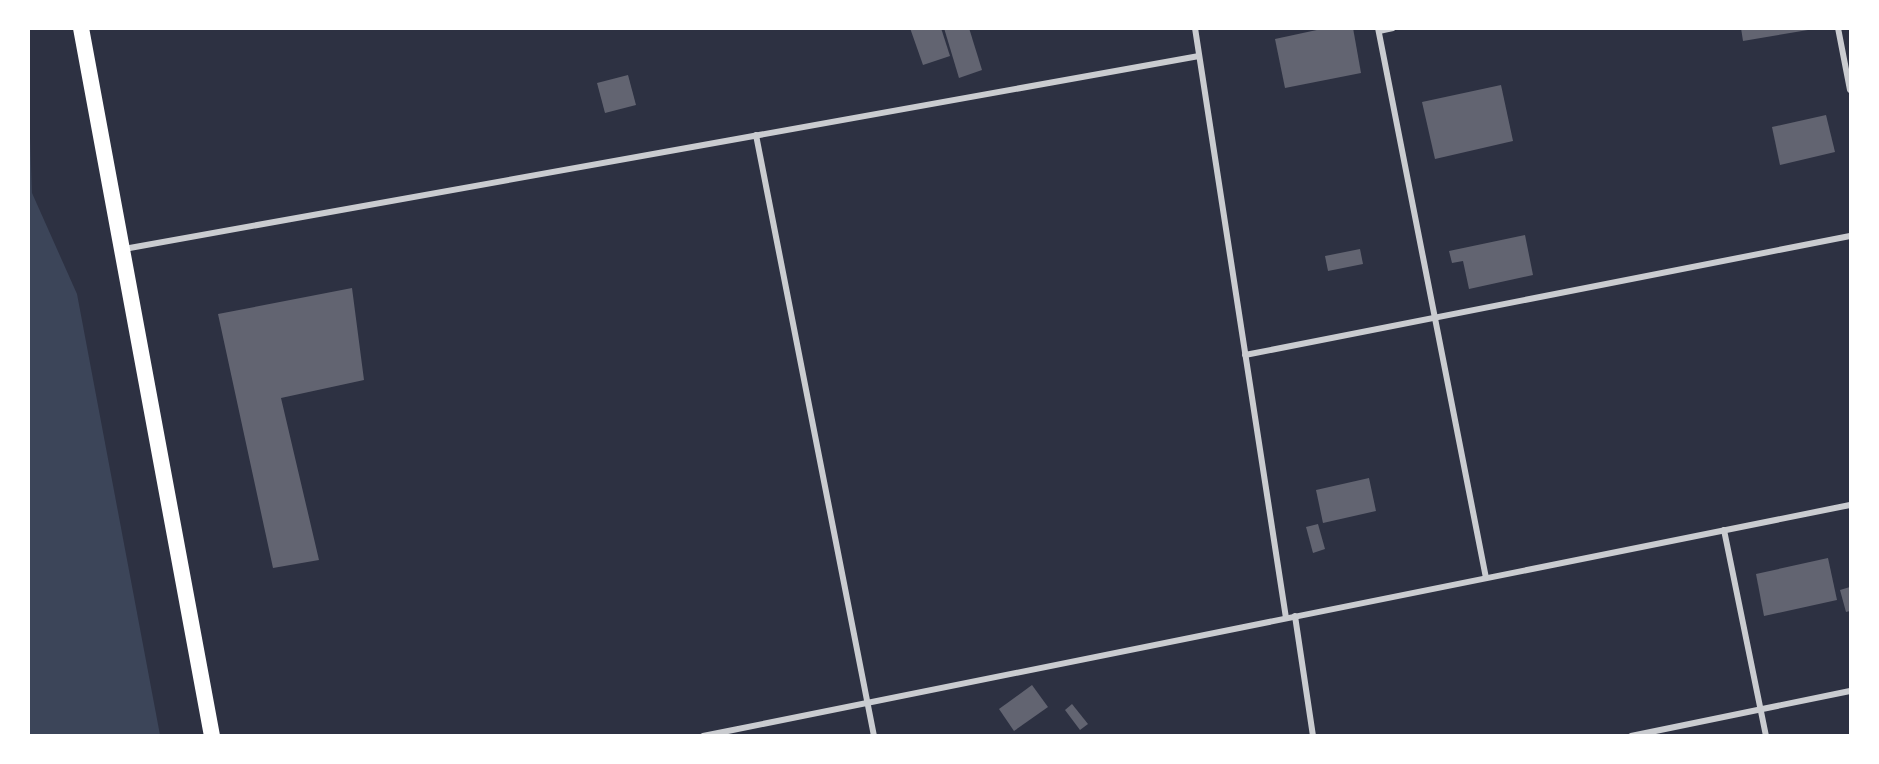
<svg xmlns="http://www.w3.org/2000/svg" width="1879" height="764" viewBox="0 0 1879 764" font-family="Commissioner,sans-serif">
	<rect width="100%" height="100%" fill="#2d3142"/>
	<path fill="#3c4559" d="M29 109 32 193 77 294 160 735H29Z"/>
	<g fill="#626471">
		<path d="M910 28H941L950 56 923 65Z"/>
		<path d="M944 28H969L982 70 959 78Z"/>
		<path d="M1326 28H1353L1361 73 1285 88 1275 39Z"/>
		<path d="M1741 28H1808V30L1743 41Z"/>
		<path d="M628 75 636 105 605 113 597 83Z"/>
		<path d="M1501 85 1513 141 1435 159 1422 102Z"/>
		<path d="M1826 115 1835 152 1780 165 1772 127Z"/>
		<path d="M1525 235 1533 275 1469 289 1463 261 1452 263 1449 251Z"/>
		<path d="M1360 249 1363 264 1328 271 1325 256Z"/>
		<path d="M352 288 364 380 281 398 319 560 273 568 218 314Z"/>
		<path d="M1369 478 1376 511 1323 523 1316 490Z"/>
		<path d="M1318 524 1325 549 1313 553 1306 527Z"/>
		<path d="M1828 558 1837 600 1764 616 1756 574Z"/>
		<path d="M1850 587V611L1846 612 1840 590Z"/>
		<path d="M1032 685 1048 707 1014 731 999 709Z"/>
		<path d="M1072 704 1088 724 1080 730 1065 710Z"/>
	</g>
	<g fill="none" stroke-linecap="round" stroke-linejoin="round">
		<g stroke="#caccd0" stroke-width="6">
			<path d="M1195 28 1286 618"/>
			<path d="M1378 28 1486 578"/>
			<path d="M1838 28 1850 90"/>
			<path d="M1379 31 1393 28"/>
			<path d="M756 135 874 736"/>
			<path d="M124 249 1199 56"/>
			<path d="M1245 355 1850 236"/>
			<path d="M1724 530 1766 736"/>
			<path d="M1295 616 1313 736"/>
			<path d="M703 736 1850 505"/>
			<path d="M1631 736 1850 691"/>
		</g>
		<path stroke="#fff" stroke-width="16" d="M81 28 212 736"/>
	</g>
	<rect width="1879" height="764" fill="none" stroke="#ffffff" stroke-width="60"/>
</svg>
